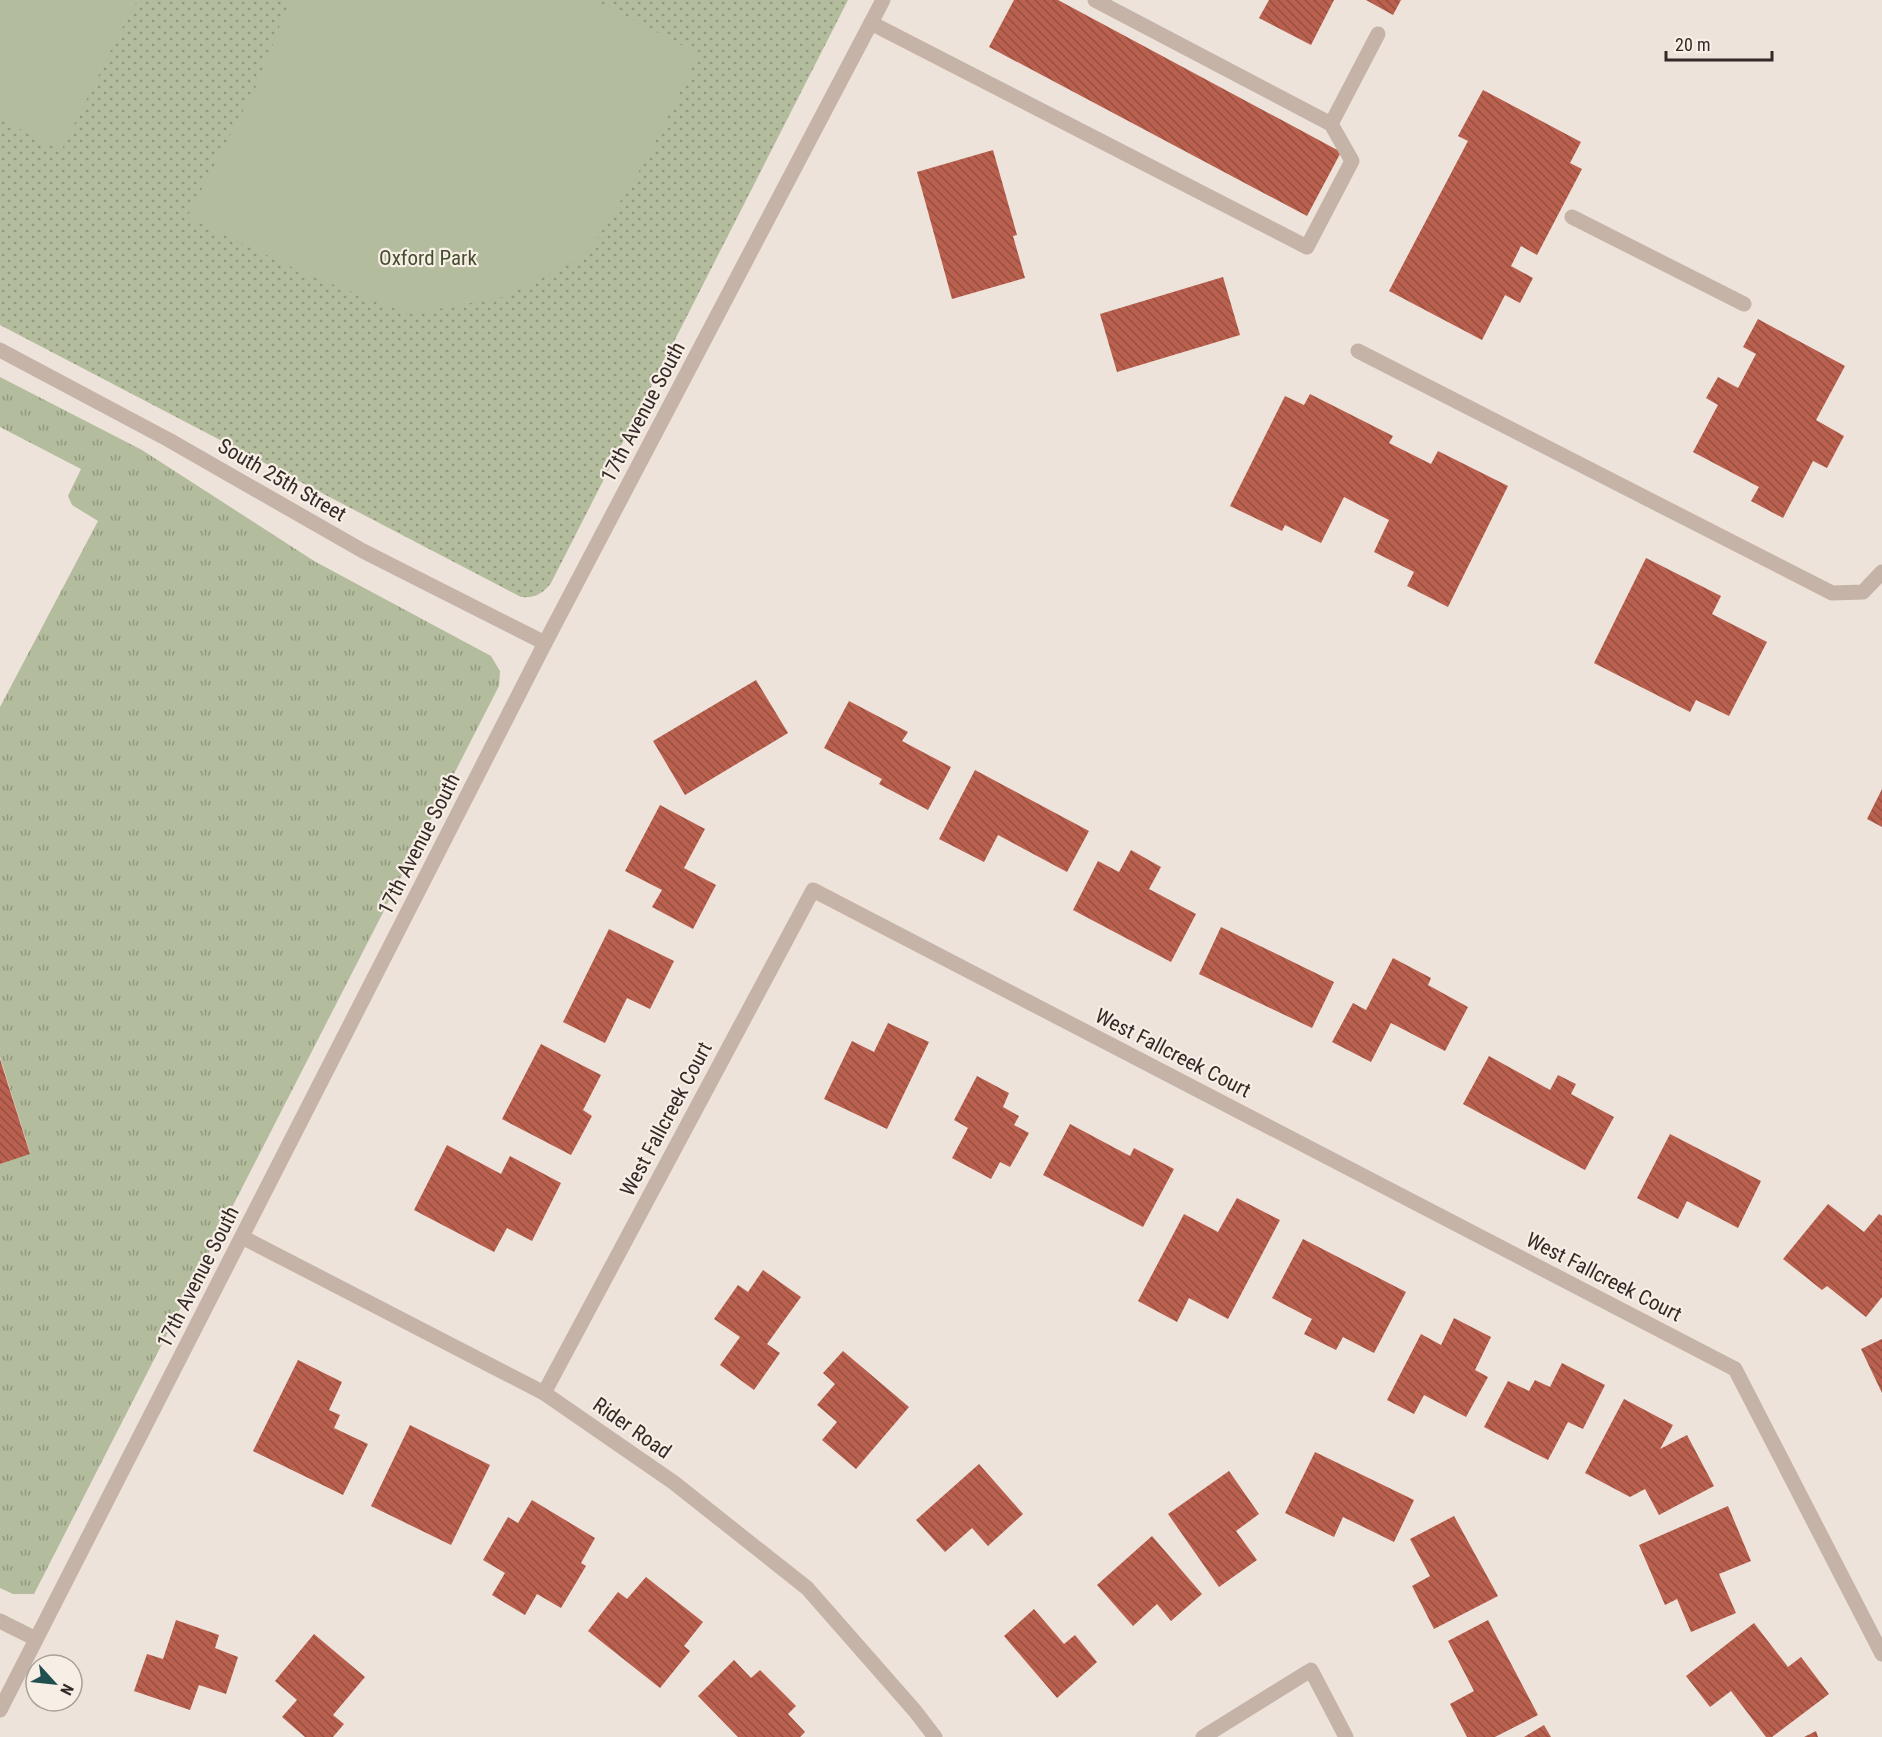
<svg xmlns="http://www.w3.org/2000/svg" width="1882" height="1737" viewBox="0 0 1882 1737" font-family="'Roboto Condensed',sans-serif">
	<defs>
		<pattern id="grass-tufts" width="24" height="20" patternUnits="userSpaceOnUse" patternTransform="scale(1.5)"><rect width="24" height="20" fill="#b3bc9c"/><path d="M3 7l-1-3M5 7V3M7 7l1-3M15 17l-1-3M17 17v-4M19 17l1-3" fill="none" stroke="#92997f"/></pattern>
		<pattern id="park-dots" width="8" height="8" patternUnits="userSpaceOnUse" patternTransform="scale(1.5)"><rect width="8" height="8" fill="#b3bc9c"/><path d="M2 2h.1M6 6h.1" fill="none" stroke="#92997f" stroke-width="1.8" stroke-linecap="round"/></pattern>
		<pattern id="building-back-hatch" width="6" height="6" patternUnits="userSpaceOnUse" patternTransform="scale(1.5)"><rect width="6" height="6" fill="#b9604e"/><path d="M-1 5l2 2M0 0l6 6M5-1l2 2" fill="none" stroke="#974f41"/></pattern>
	</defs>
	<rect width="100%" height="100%" fill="#eee3da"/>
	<path fill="url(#grass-tufts)" d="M0 377 142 450 314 561 491 656 500 671 499 686 34 1594H13L0 1588V1164L30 1153 0 1057V707L98 521 72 505 68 496 81 469 0 427Z"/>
	<path fill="url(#park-dots)" d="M0 0H848L551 583C542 594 536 598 521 597L0 325Z"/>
	<g fill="#b3bc9c">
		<path d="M0 0H138L130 12 61 151 0 118Z"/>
		<path d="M291 0H594L699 54 647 158 587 255 504 297 410 314 308 275 187 217 260 79 284 14Z"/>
	</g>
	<g fill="url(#building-back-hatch)">
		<path d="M1014 0H1058L1341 152 1307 216 989 47Z"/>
		<path d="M1269 0H1334L1311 45 1259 18Z"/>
		<path d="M1366 0H1401L1393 15Z"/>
		<path d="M1483 90 1581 142 1570 163 1582 169 1537 255 1521 246 1511 266 1533 278 1520 303 1505 295 1482 340 1389 291 1468 141 1458 136Z"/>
		<path d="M993 150 1017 235 1013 236 1025 278 952 299 917 172Z"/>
		<path d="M1223 277 1240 335 1117 372 1100 314Z"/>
		<path d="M1758 319 1845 366 1816 420 1844 436 1827 468 1813 461 1783 518 1751 501 1759 487 1693 452 1718 405 1706 398 1718 377 1738 388 1756 354 1743 347Z"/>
		<path d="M1310 394 1393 436 1389 443 1431 464 1438 451 1508 486 1448 607 1407 586 1414 572 1374 552 1389 520 1344 497 1321 543 1285 525 1282 531 1230 506 1285 396 1304 405Z"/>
		<path d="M1646 558 1721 596 1712 614 1767 642 1729 716 1696 700 1690 712 1594 663Z"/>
		<path d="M756 680 788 733 685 795 653 741Z"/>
		<path d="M849 701 908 732 902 741 951 767 928 810 879 784 882 779 824 748Z"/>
		<path d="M975 770 1089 831 1067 872 998 835 984 862 939 839Z"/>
		<path d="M1882 789V827L1867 819Z"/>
		<path d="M660 805 705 829 684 868 716 885 693 929 652 907 662 890 625 871Z"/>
		<path d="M1131 850 1161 867 1149 889 1196 914 1171 962 1073 910 1098 861 1119 872Z"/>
		<path d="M1221 927 1334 982 1312 1028 1199 974Z"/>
		<path d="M609 929 674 961 650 1009 627 998 605 1043 563 1022Z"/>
		<path d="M1393 958 1431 978 1428 985 1468 1007 1445 1051 1391 1023 1371 1062 1332 1042 1353 1003 1366 1010Z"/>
		<path d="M888 1023 929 1042 887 1129 824 1099 852 1041 874 1052Z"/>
		<path d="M541 1044 601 1075 583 1110 592 1116 571 1155 502 1119Z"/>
		<path d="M1489 1056 1550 1090 1558 1075 1576 1084 1571 1094 1614 1117 1585 1170 1463 1104Z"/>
		<path d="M0 1059 30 1154 0 1164Z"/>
		<path d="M977 1076 1009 1093 1003 1107 1019 1116 1014 1125 1029 1133 1010 1167 1000 1162 991 1179 952 1158 968 1128 954 1120Z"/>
		<path d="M1070 1124 1130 1156 1134 1148 1174 1169 1143 1227 1043 1175Z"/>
		<path d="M1670 1134 1761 1181 1738 1228 1687 1201 1678 1219 1637 1198Z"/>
		<path d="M447 1145 501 1174 510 1156 561 1183 532 1241 507 1228 494 1252 414 1210Z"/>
		<path d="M1237 1198 1280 1220 1228 1319 1189 1298 1177 1322 1138 1301 1184 1214 1218 1232Z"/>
		<path d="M1828 1204 1864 1232 1879 1214 1882 1216V1297L1866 1317 1827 1286 1822 1290 1783 1259Z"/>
		<path d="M1303 1239 1406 1292 1374 1353 1343 1337 1336 1350 1304 1334 1312 1319 1272 1298Z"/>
		<path d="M763 1270 801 1297 767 1344 780 1353 754 1390 720 1365 740 1337 714 1319 738 1285 748 1292Z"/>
		<path d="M1454 1318 1491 1337 1475 1370 1488 1377 1466 1417 1424 1395 1414 1414 1387 1400 1421 1334 1441 1345Z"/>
		<path d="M1882 1339V1393L1861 1349Z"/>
		<path d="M843 1351 909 1407 856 1469 822 1440 837 1422 817 1405 835 1384 823 1373Z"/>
		<path d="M298 1360 342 1382 329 1410 340 1415 334 1428 368 1444 343 1495 253 1451Z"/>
		<path d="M1562 1363 1605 1385 1583 1429 1568 1422 1548 1460 1484 1427 1508 1381 1529 1391 1535 1380 1550 1387Z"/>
		<path d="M1624 1399 1673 1425 1660 1449 1687 1435 1714 1486 1659 1515 1645 1489 1630 1497 1585 1473Z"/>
		<path d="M410 1425 490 1465 451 1545 371 1506Z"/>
		<path d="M1315 1452 1414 1500 1394 1542 1343 1517 1334 1537 1285 1513Z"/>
		<path d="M979 1464 1023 1514 988 1546 972 1528 945 1552 916 1520Z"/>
		<path d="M1229 1471 1259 1514 1236 1531 1257 1560 1219 1587 1168 1514Z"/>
		<path d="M532 1500 595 1538 581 1563 586 1566 561 1608 537 1594 525 1615 492 1595 505 1573 483 1560 508 1517 518 1523Z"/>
		<path d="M1728 1506 1751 1561 1719 1574 1736 1613 1691 1632 1677 1599 1665 1605 1639 1545Z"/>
		<path d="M1454 1516 1498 1596 1434 1629 1412 1586 1430 1576 1410 1539Z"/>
		<path d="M1152 1536 1202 1594 1171 1621 1157 1604 1133 1626 1097 1585Z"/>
		<path d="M646 1577 703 1622 684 1646 690 1651 660 1688 588 1631 618 1592 627 1599Z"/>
		<path d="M1034 1609 1064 1644 1075 1635 1097 1662 1057 1698 1004 1636Z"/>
		<path d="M176 1620 219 1635 215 1648 238 1657 226 1694 199 1685 190 1710 134 1691 147 1654 163 1659Z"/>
		<path d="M1488 1620 1538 1715 1495 1737H1467L1450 1704 1474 1691 1448 1641Z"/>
		<path d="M1754 1623 1788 1667 1801 1657 1829 1694 1772 1737H1766L1731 1691 1710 1707 1686 1676Z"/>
		<path d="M314 1634 365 1677 333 1715 344 1724 333 1737H305L282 1717 297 1700 275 1681Z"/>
		<path d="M734 1660 751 1678 760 1670 796 1706 788 1714 805 1732 800 1737H738L698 1696Z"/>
		<path d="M1544 1725 1551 1737H1524Z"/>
		<path d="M1816 1731 1818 1737H1804Z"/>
	</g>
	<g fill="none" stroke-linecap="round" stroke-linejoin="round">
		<g stroke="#c5b3a8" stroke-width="15">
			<path d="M871 23 1307 247 1352 161 1331 124 1095 0"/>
			<path d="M1331 124 1378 34"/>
			<path d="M1572 217 1744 304"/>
			<path d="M0 350 169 440 363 551 545 643"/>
			<path d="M1358 351 1832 593 1863 592 1882 572"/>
			<path d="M242 1237 544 1393 673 1482 807 1588 915 1711 935 1737"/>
			<path d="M544 1393 813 890 1735 1369 1882 1654"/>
			<path d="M0 1621 36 1639"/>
			<path d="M0 1710 545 643 883 0"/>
			<path d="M1203 1737 1311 1670 1346 1737"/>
		</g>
	</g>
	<g text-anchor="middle" stroke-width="4.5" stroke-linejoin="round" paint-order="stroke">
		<g font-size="21" fill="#454e2e" stroke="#f7eee6">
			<text x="428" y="265">Oxford Park</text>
		</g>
		<g font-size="21" fill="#332a27" stroke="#f7eee6">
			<text transform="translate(643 412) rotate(-62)" y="7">17th Avenue South</text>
			<text transform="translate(282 480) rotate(30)" y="7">South 25th Street</text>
			<text transform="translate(419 844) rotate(-63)" y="7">17th Avenue South</text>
			<text transform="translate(1173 1053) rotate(27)" y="7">West Fallcreek Court</text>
			<text transform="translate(666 1119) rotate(-62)" y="7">West Fallcreek Court</text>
			<text transform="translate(198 1277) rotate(-63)" y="7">17th Avenue South</text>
			<text transform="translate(1604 1277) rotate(27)" y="7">West Fallcreek Court</text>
			<text transform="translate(632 1428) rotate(35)" y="7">Rider Road</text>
		</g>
	</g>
	<g transform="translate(54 1683) rotate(117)"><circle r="28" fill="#f7eee6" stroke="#a9a09a" stroke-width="1.5"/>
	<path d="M0-4.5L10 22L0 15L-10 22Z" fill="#214f4f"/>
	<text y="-9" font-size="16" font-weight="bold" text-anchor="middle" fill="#332a27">N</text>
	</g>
	<path d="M1666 51v9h106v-9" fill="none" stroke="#332a27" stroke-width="3"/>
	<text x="1675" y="51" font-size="18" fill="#332a27" stroke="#f7eee6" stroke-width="4.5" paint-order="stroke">20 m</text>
</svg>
